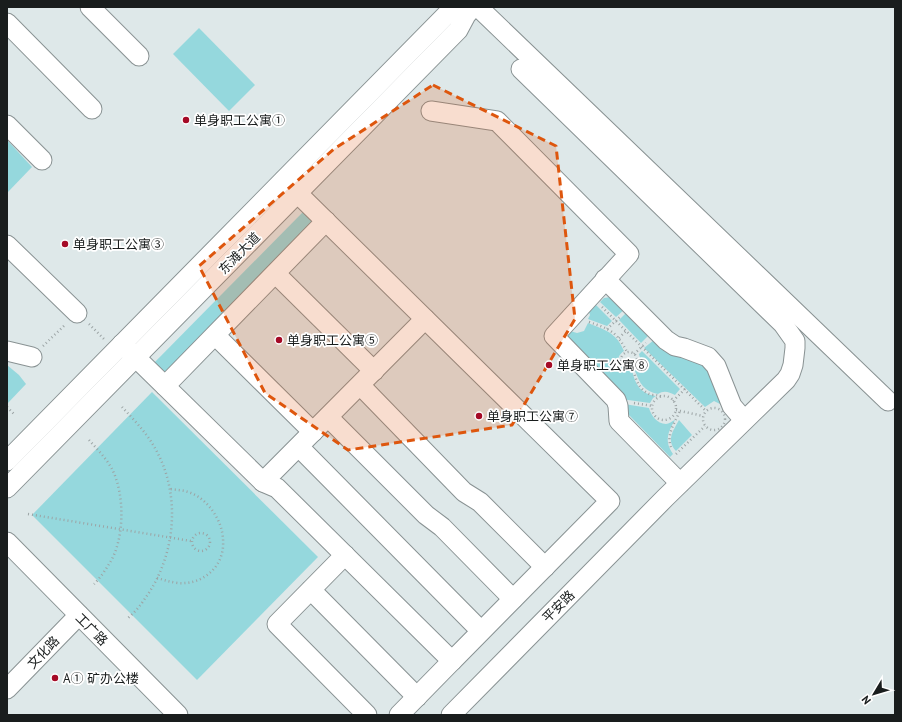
<svg xmlns="http://www.w3.org/2000/svg" width="902" height="722" viewBox="0 0 902 722" font-family="'PT Sans','Noto Sans SC',sans-serif">
	<rect width="100%" height="100%" fill="#dee8e9"/>
	<g fill="#95d8dd">
		<path d="M199 28 255 85 229 111 173 54Z"/>
		<path d="M7 140 32 167 7 193Z"/>
		<path d="M303 212 315 225 164 378 151 366Z"/>
		<path d="M611 297 625 309 616 317 600 302 604 298Z"/>
		<path d="M596 305 612 321 607 326 588 319 590 315 589 312Z"/>
		<path d="M627 312 649 335 641 343 619 320Z"/>
		<path d="M588 323C605 330 616 332 624 351 614 358 618 367 628 371L632 370C635 385 641 394 656 396L653 398 650 403 621 399 567 337 568 333 570 331 577 333 584 331Z"/>
		<path d="M654 340 665 351 697 362 709 369 722 406 720 404 714 401 705 407 644 348Z"/>
		<path d="M642 351 680 389 675 395C669 392 664 390 658 394 644 391 640 384 635 371L641 362 639 354Z"/>
		<path d="M7 365 19 375 26 384 7 404Z"/>
		<path d="M152 392 318 557 197 680 32 515Z"/>
		<path d="M624 404 649 408C651 415 657 424 666 424 669 424 672 421 675 420 668 432 664 441 673 454L670 457 628 414Z"/>
		<path d="M679 420 692 435 676 451C666 440 673 431 679 420Z"/>
	</g>
	<g fill="none" stroke-linecap="round" stroke-linejoin="round">
		<defs>
			<g id="minor">
				<path d="M90 7 139 56"/>
				<path d="M478 7 888 401"/>
				<path d="M7 23 92 109"/>
				<path d="M431 111 497 121 629 254 554 336 616 400 618 406 619 421 680 483"/>
				<path d="M7 125 42 160"/>
				<path d="M7 245 77 313"/>
				<path d="M281 279 374 371"/>
				<path d="M605 279 666 340 675 346 684 348 708 357 716 366 732 406 744 420"/>
				<path d="M221 341 313 432"/>
				<path d="M122 344 263 482 277 488 452 661 610 501 284 180"/>
				<path d="M7 351 32 357"/>
				<path d="M360 385 464 492 480 502 545 567"/>
				<path d="M165 386 326 221"/>
				<path d="M328 417 426 515 442 527 513 599"/>
				<path d="M299 447 481 631"/>
				<path d="M7 461 454 7"/>
				<path d="M263 482 425 319"/>
				<path d="M7 488 458 30 466 15 473 7"/>
				<path d="M7 542 178 715"/>
				<path d="M345 555 277 624 367 715"/>
				<path d="M311 590 417 697"/>
				<path d="M7 689 79 615"/>
				<path d="M399 715 452 661"/>
				<path d="M451 715 665 498 786 380 790 374 793 365 795 348V341L783 324 521 69"/>
			</g>
		</defs>
		<use href="#minor" stroke="#899293" stroke-width="21"/>
		<g stroke="#9ca4a5" stroke-width="2.5" stroke-dasharray="1 3" stroke-linecap="butt">
			<path d="M602 307 706 411"/>
			<path d="M589 322C610 329 617 332 627 352"/>
			<path d="M89 324 104 339"/>
			<path d="M607 329 620 317"/>
			<path d="M619 338 626 331"/>
			<path d="M43 346 66 324"/>
			<circle cx="629" cy="360" r="8"/>
			<path d="M634 354 646 343"/>
			<path d="M633 367C635 379 639 391 652 395 656 395 658 395 662 397"/>
			<circle cx="664" cy="408" r="12"/>
			<path d="M673 401 687 387"/>
			<path d="M634 403 653 406"/>
			<path d="M7 407 15 415"/>
			<path d="M122 407C134 420 147 433 156 450 181 495 176 555 146 597 141 605 135 612 128 618"/>
			<circle cx="714" cy="419" r="11"/>
			<path d="M676 410 703 416"/>
			<path d="M89 440C97 449 106 458 112 469 125 494 125 540 109 564 105 571 100 578 94 584"/>
			<path d="M671 447C666 435 675 422 680 411"/>
			<path d="M676 454 705 426"/>
			<path d="M28 514 191 541"/>
			<circle cx="201" cy="542" r="9"/>
			<path d="M157 578C164 580 170 582 178 583 200 585 221 570 223 547 224 533 220 521 212 510 207 503 199 496 191 493 184 490 177 490 170 489"/>
		</g>
		<use href="#minor" stroke="#fff" stroke-width="19"/>
	</g>
	<path fill="#de560d" fill-opacity="0.2" stroke="#de560d" stroke-width="3" stroke-dasharray="8 5" stroke-linejoin="round" d="M433 85 556 146 575 319 512 425 348 450 265 393 199 266 334 149Z"/>
	<g fill="#a50a26" stroke="#fff" stroke-width="1.5">
		<circle cx="186" cy="120" r="4"/>
		<circle cx="65" cy="244" r="4"/>
		<circle cx="279" cy="340" r="4"/>
		<circle cx="549" cy="365" r="4"/>
		<circle cx="479" cy="416" r="4"/>
		<circle cx="55" cy="678" r="4"/>
	</g>
	<g text-anchor="middle" stroke-width="3.5" stroke-linejoin="round" paint-order="stroke">
		<g font-size="13" fill="#191d1d" stroke="#fff" text-anchor="start">
			<text x="194" y="125">单身职工公寓①</text>
			<text x="73" y="249">单身职工公寓③</text>
			<text x="287" y="345">单身职工公寓⑤</text>
			<text x="557" y="370">单身职工公寓⑧</text>
			<text x="487" y="421">单身职工公寓⑦</text>
			<text x="63" y="683">A① 矿办公楼</text>
		</g>
		<g font-size="13" fill="#191d1d" stroke="#fff">
			<text transform="translate(239 253) rotate(-45)" y="5">东滩大道</text>
			<text transform="translate(558 606) rotate(-45)" y="5">平安路</text>
			<text transform="translate(92 629) rotate(45)" y="5">工广路</text>
			<text transform="translate(43 652) rotate(-46)" y="5">文化路</text>
		</g>
	</g>
	<rect width="902" height="722" fill="none" stroke="#191d1d" stroke-width="16"/>
	<g transform="translate(874 694) rotate(232)" stroke="#ffffff" stroke-width="3" paint-order="stroke">
	<path d="M0-3L7 15L0 10L-7 15Z" fill="#191d1d"/>
	<text y="-6" font-size="11" font-weight="bold" text-anchor="middle" fill="#191d1d">N</text>
	</g>
</svg>
